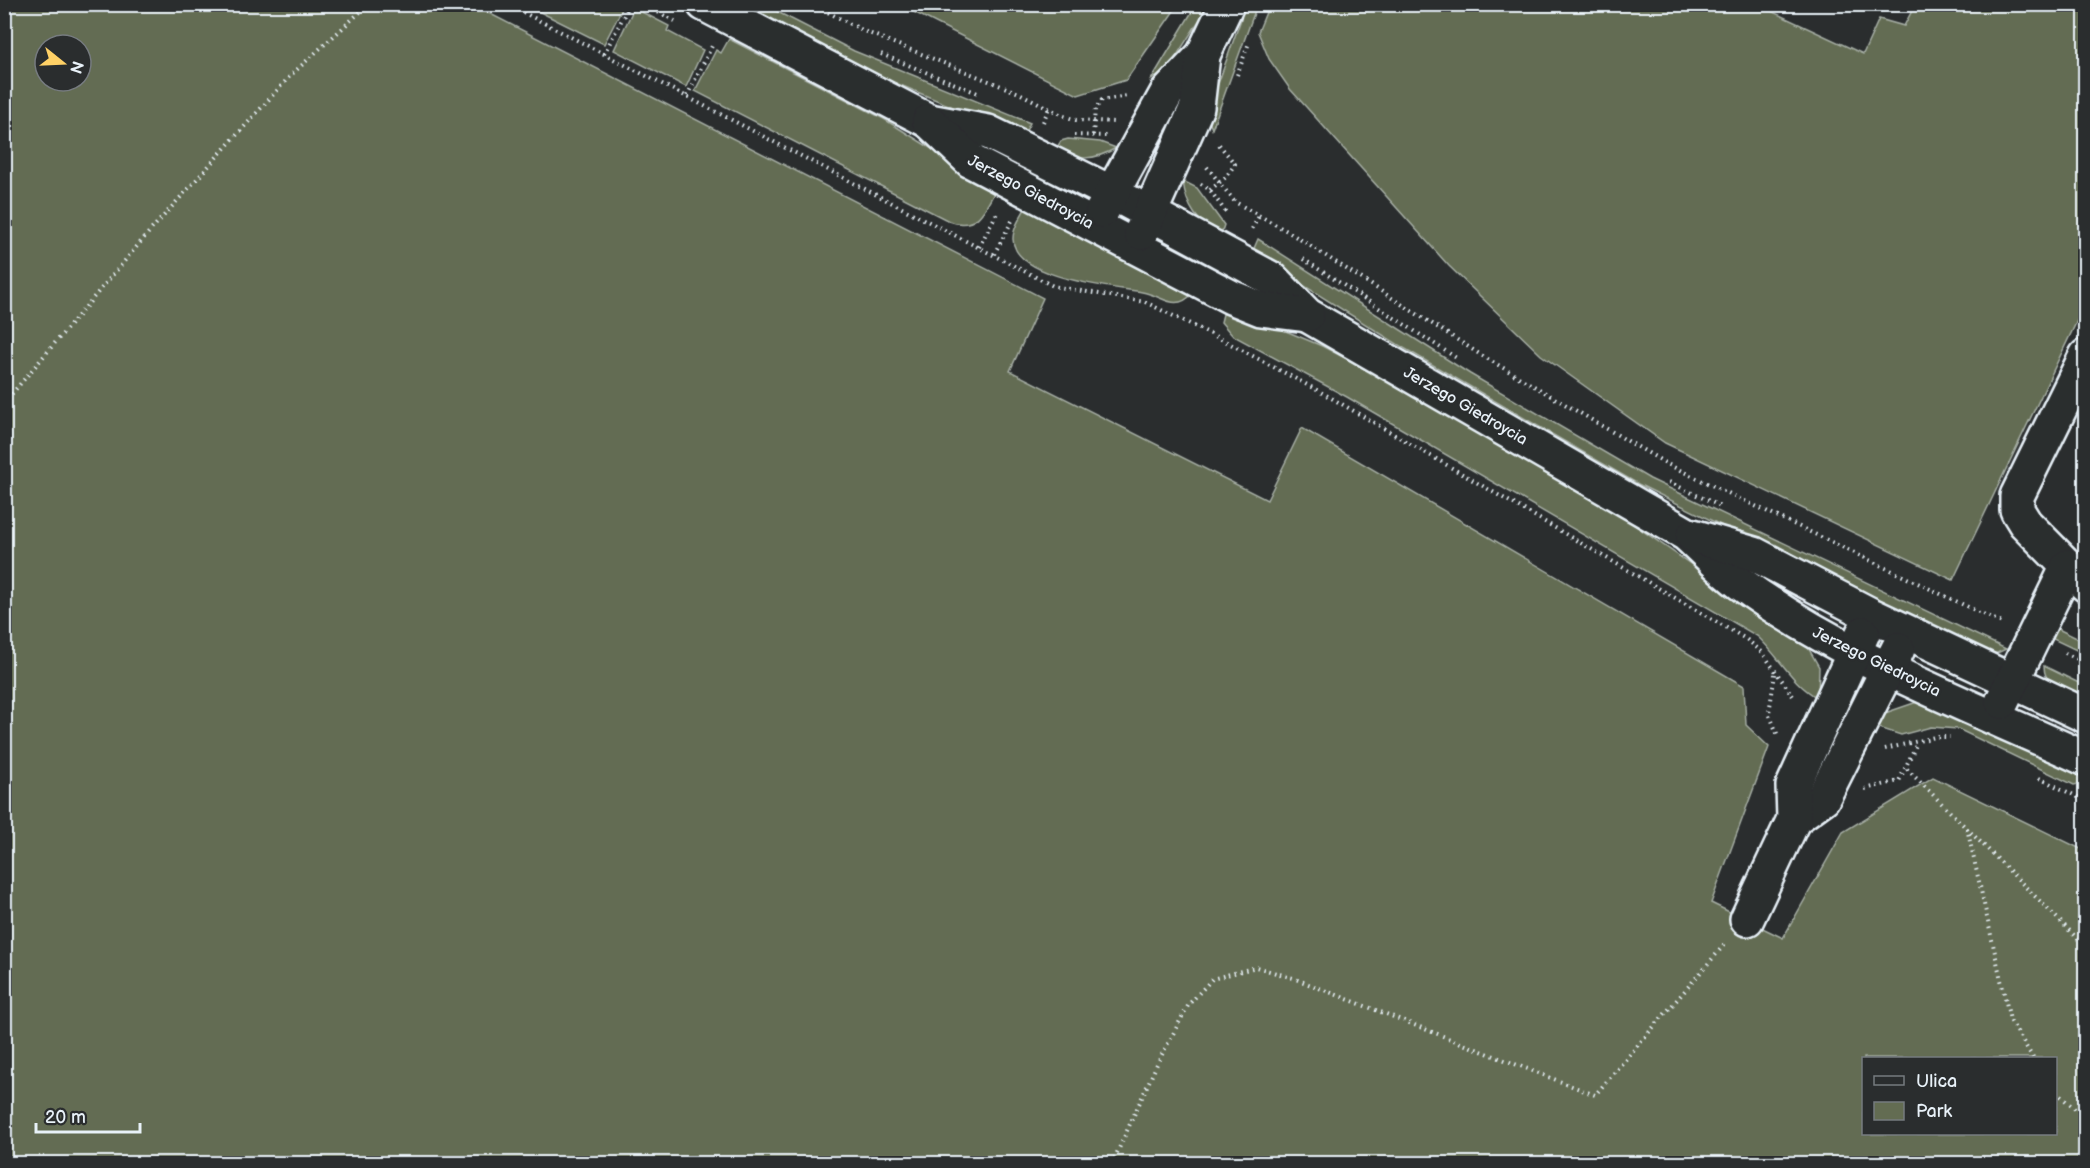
<svg xmlns="http://www.w3.org/2000/svg" width="2090" height="1168" viewBox="0 0 2090 1168" font-family="'Balsamiq Sans',sans-serif">
	<rect width="100%" height="100%" fill="#2a2d2e"/>
	<filter id="ink" filterUnits="userSpaceOnUse"><feTurbulence type="fractalNoise" baseFrequency=".0167" numOctaves="2"/><feDisplacementMap in="SourceGraphic" scale="12" xChannelSelector="R" yChannelSelector="G"/><feConvolveMatrix kernelMatrix="1 2 1 2 8 2 1 2 1" color-interpolation-filters="sRGB"/></filter>
	<g filter="url(#ink)">
		<g fill="#636c52" stroke="#a6aea5" stroke-width="1.5" fill-rule="evenodd">
			<path d="M5 5H473L1043 298 1010 371 1267 500 1302 428 1744 686 1746 725 1769 747 1711 903 1783 938 1843 832 1933 777 2085 851V1163L5 1164ZM45 45H81V81H45ZM1864 1058H2056V1134H1864Z"/>
			<path d="M526 5H624L604 44Z"/>
			<path d="M741 5H764L854 51 1030 123 1023 136 893 82Z"/>
			<path d="M900 5 1178 4V5L1126 80 1078 95Z"/>
			<path d="M1196 5H1209L1167 71 1151 80Z"/>
			<path d="M1246 5H1257L1212 129 1207 115Z"/>
			<path d="M1758 5 1863 54 1879 19 1904 26 1915 5H2085V304L1953 580 1665 443 1541 355 1449 266 1290 89 1269 59 1258 32 1269 5Z"/>
			<path d="M634 8 669 26 667 31 703 50 686 87 614 50Z"/>
			<path d="M729 39 884 119 996 189C985 211 976 231 949 221L695 91 716 50 721 53Z"/>
			<path d="M1068 139 1100 142 1116 148C1094 161 1077 160 1054 152L1061 141Z"/>
			<path d="M1183 181 1197 188 1224 225 1220 237C1198 222 1186 208 1183 181Z"/>
			<path d="M1027 205 1192 294C1175 313 1162 295 1142 292 1113 287 1014 279 1013 239 1013 227 1022 215 1027 205Z"/>
			<path d="M1258 239 1470 374 1650 479 2006 649 1995 654 1983 655 1638 484 1402 347 1252 253Z"/>
			<path d="M1225 306 1322 346 1399 386 1627 520 1806 644 1819 667 1818 698C1791 683 1779 656 1757 636L1347 397 1232 335 1221 322Z"/>
			<path d="M2056 628 2085 642V654L2051 638Z"/>
			<path d="M2044 666 2085 686V703C2069 695 2044 689 2044 666Z"/>
			<path d="M1917 702H1933L2085 771 2083 783 2074 785 1958 729 1931 727 1901 735 1873 726 1888 712Z"/>
		</g>
		<g fill="none" stroke-linecap="round" stroke-linejoin="round">
			<defs>
				<g id="minor">
					<path d="M704 4 929 121 988 132 1112 193 1272 279 1307 315 1686 534C1704 550 1721 569 1740 583 1844 659 1969 705 2086 759"/>
					<path d="M929 121 971 161 1231 297 1261 309 1307 315"/>
					<path d="M1102 211 1167 93 1203 55"/>
					<path d="M1141 233 1197 107 1203 55 1227 4"/>
					<path d="M2086 356 2017 496V510L2025 523 2086 585"/>
					<path d="M1693 536 1754 554 1871 615 2086 716"/>
					<path d="M2002 702 2068 566"/>
					<path d="M1794 819 1823 798 1898 649"/>
					<path d="M1747 919 1794 819 1793 786 1863 633"/>
				</g>
			</defs>
			<use href="#minor" stroke="#e8f1f8" stroke-width="38"/>
			<g stroke="#e8f1f8" stroke-width="4" stroke-dasharray="1.5 4.5" stroke-linecap="butt">
				<path d="M507 4 1053 286 1145 302 1223 340 1328 396 1746 639 1762 652 1795 699"/>
				<path d="M642 4 675 21"/>
				<path d="M812 4 866 32 1019 93 1064 116 1076 120 1114 122"/>
				<path d="M604 54 630 4"/>
				<path d="M881 54 980 94"/>
				<path d="M1237 75 1249 43"/>
				<path d="M687 96 712 46"/>
				<path d="M1043 122 1049 108"/>
				<path d="M1074 135 1106 136"/>
				<path d="M1093 135 1095 109 1102 100 1128 96"/>
				<path d="M1207 167 1235 202 1287 231 1481 355 1667 464 2004 624"/>
				<path d="M1201 184 1210 190 1227 214"/>
				<path d="M1210 190 1226 177 1235 164 1217 142"/>
				<path d="M1252 229 1259 216"/>
				<path d="M979 247 997 213"/>
				<path d="M994 254 1012 221"/>
				<path d="M1303 259 1458 359"/>
				<path d="M4 403 150 231 291 75 369 4"/>
				<path d="M1669 482 1722 507"/>
				<path d="M2065 653 2086 663"/>
				<path d="M1775 674 1769 713 1778 736"/>
				<path d="M1885 749 1935 737H1950"/>
				<path d="M1907 769 2086 947"/>
				<path d="M2039 778 2086 801"/>
				<path d="M1865 789 1899 781 1917 743"/>
				<path d="M1967 828 2010 1020 2033 1058"/>
				<path d="M2056 1092 2086 1119"/>
				<path d="M1112 1164 1157 1064 1189 1004 1212 979 1256 967 1293 978 1595 1095 1725 944"/>
			</g>
			<use href="#minor" stroke="#2a2d2e" stroke-width="33"/>
		</g>
	</g>
	<g text-anchor="middle" stroke-width="5" stroke-linejoin="round" paint-order="stroke">
		<g font-size="16" fill="#e8f1f8" stroke="#2a2d2e">
			<text transform="translate(1031 191) rotate(28)" y="6">Jerzego Giedroycia</text>
			<text transform="translate(1466 405) rotate(30)" y="6">Jerzego Giedroycia</text>
			<text transform="translate(1877 661) rotate(26)" y="6">Jerzego Giedroycia</text>
		</g>
	</g>
	<rect width="2090" height="1168" fill="none" stroke="#2a2d2e" stroke-width="24"/>
	<rect x="12" y="12" width="2066" height="1144" fill="none" stroke="#e8f1f8" stroke-width="2" filter="url(#ink)"/>
	<rect x="1862" y="1057" width="195" height="78" fill="#2a2d2e" stroke="#767b7f" stroke-width="1.5"/>
	<rect x="1874" y="1076" width="30" height="9" fill="#2a2d2e" stroke="#767b7f" stroke-width="1.5"/>
	<text x="1916" y="1087" font-size="18" fill="#e8f1f8">Ulica</text>
	<rect x="1874" y="1102" width="30" height="18" fill="#636c52" stroke="#767b7f" stroke-width="1.5"/>
	<text x="1916" y="1117" font-size="18" fill="#e8f1f8">Park</text>
	<g transform="translate(63 63) rotate(108)"><circle r="28" fill="#2a2d2e" stroke="#767b7f" stroke-width="1.5"/>
	<path d="M0-4.5L10 22L0 15L-10 22Z" fill="#ffd166"/>
	<text y="-9" font-size="16" font-weight="bold" text-anchor="middle" fill="#e8f1f8">N</text>
	</g>
	<path d="M36 1123v9h104v-9" fill="none" stroke="#e8f1f8" stroke-width="3"/>
	<text x="45" y="1123" font-size="18" fill="#e8f1f8" stroke="#2a2d2e" stroke-width="4.5" paint-order="stroke">20 m</text>
</svg>
